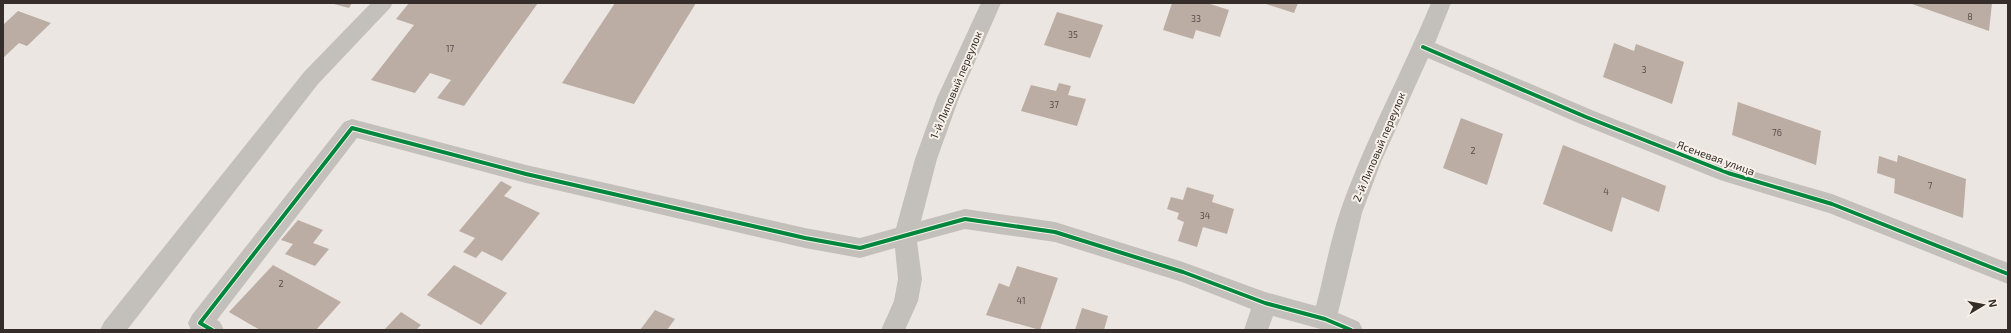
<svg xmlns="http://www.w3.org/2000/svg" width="2011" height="333" viewBox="0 0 2011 333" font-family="'Exo 2',sans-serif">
	<rect width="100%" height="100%" fill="#ebe6e1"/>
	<g fill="#bcada4">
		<path d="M330 3H352L349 8Z"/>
		<path d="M409 3H538L464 106 437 98 451 80 430 73 415 93 371 80 414 25 396 19Z"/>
		<path d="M615 3H696L634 104 562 83Z"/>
		<path d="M1172 3H1207L1229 10 1220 37 1196 30 1193 39 1163 30Z"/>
		<path d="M1263 3H1298L1294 13Z"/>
		<path d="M1909 3H1992L1989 31Z"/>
		<path d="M18 11 51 23 27 46 19 43 3 58V25Z"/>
		<path d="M1057 12 1103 25 1090 58 1044 45Z"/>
		<path d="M1614 43 1634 51 1636 44 1684 62 1672 104 1603 77Z"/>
		<path d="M1059 83 1071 86 1068 95 1086 99 1077 126 1021 111 1031 85 1056 91Z"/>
		<path d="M1738 102 1821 131 1816 165 1732 135Z"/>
		<path d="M1461 118 1503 134 1487 185 1443 168Z"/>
		<path d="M1563 145 1666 186 1659 212 1622 197 1612 232 1543 204Z"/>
		<path d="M1898 155 1966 179 1963 218 1894 193 1895 179 1877 173 1879 156 1897 162Z"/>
		<path d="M501 181 512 187 504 196 540 213 502 261 482 251 476 258 463 252 475 238 459 231Z"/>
		<path d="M1187 187 1214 195 1212 202 1234 209 1227 234 1203 227 1197 247 1178 241 1184 222 1177 219 1179 213 1167 209 1171 197 1183 200Z"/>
		<path d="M298 220 323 230 313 243 329 249 315 266 285 254 293 244 281 240Z"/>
		<path d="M273 265 341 302 316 330H260L229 312Z"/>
		<path d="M454 265 507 293 481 325 427 295Z"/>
		<path d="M1017 266 1058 278 1040 330 986 315 999 283 1009 287Z"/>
		<path d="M1082 308 1108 316 1104 330H1075Z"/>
		<path d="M655 310 675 319 667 330H640Z"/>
		<path d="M401 312 421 325 416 330H384Z"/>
	</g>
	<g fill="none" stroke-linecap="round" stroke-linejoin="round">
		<g fill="#c3bfba" fill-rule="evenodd">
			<path d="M371 3H393L390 8 318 84 127 330H100L104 322 304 72Z"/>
			<path d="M981 3H1001L959 98 937 159 921 221 965 209 1055 222 1183 262 1265 292 1316 306C1324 275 1330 242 1340 212 1365 140 1402 73 1431 3H1451L1435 43 1594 111 1731 165 1832 194 2008 263V284L1829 213 1720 180 1578 123 1428 58 1381 162 1362 213 1338 313 1359 322 1363 330H1324L1273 316 1268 330H1244L1251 309 1182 282 1055 242 965 229 917 242 922 279 918 301 905 330H881L894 301 898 279 895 248 860 258 805 248 526 183 357 138 217 320 220 322 224 330H191L188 323 192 315 344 122 352 119 526 165 805 228 860 238 896 228 915 159 937 98Z"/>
		</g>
		<defs>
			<g id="cycleway">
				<path d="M1423 47 1586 117 1728 173 1832 204 2008 274"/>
				<path d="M212 330 200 323 352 128 526 174 805 238 860 248 965 219 1055 232 1183 272 1265 303 1325 319 1351 330"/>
			</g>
		</defs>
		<use href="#cycleway" stroke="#f7f1e9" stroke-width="6"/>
		<use href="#cycleway" stroke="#00873e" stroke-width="4"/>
	</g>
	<g text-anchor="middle" stroke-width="4" stroke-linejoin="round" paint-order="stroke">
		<g font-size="9" fill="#564d48">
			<text x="1970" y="20">8</text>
			<text x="1196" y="22">33</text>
			<text x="1073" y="38">35</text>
			<text x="450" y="52">17</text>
			<text x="1644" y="73">3</text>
			<text x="1054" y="108">37</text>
			<text x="1777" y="136">76</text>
			<text x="1473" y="154">2</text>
			<text x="1930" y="189">7</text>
			<text x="1606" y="195">4</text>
			<text x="1205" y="219">34</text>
			<text x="281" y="287">2</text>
			<text x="1021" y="304">41</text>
		</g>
		<g font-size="11" fill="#342d29" stroke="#f7f1e9">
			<text transform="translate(956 85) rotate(-67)" y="4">1-й Липовый переулок</text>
			<text transform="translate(1379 147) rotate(-67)" y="4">2-й Липовый переулок</text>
			<text transform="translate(1716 158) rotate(20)" y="4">Ясеневая улица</text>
		</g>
	</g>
	<rect width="2011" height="333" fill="none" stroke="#342d29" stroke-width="8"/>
	<g transform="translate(1983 305) rotate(80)" stroke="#f7f1e9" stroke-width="3" paint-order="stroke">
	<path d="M0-3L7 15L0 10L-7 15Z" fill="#342d29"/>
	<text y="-6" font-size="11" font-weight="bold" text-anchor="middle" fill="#342d29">N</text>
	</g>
</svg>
